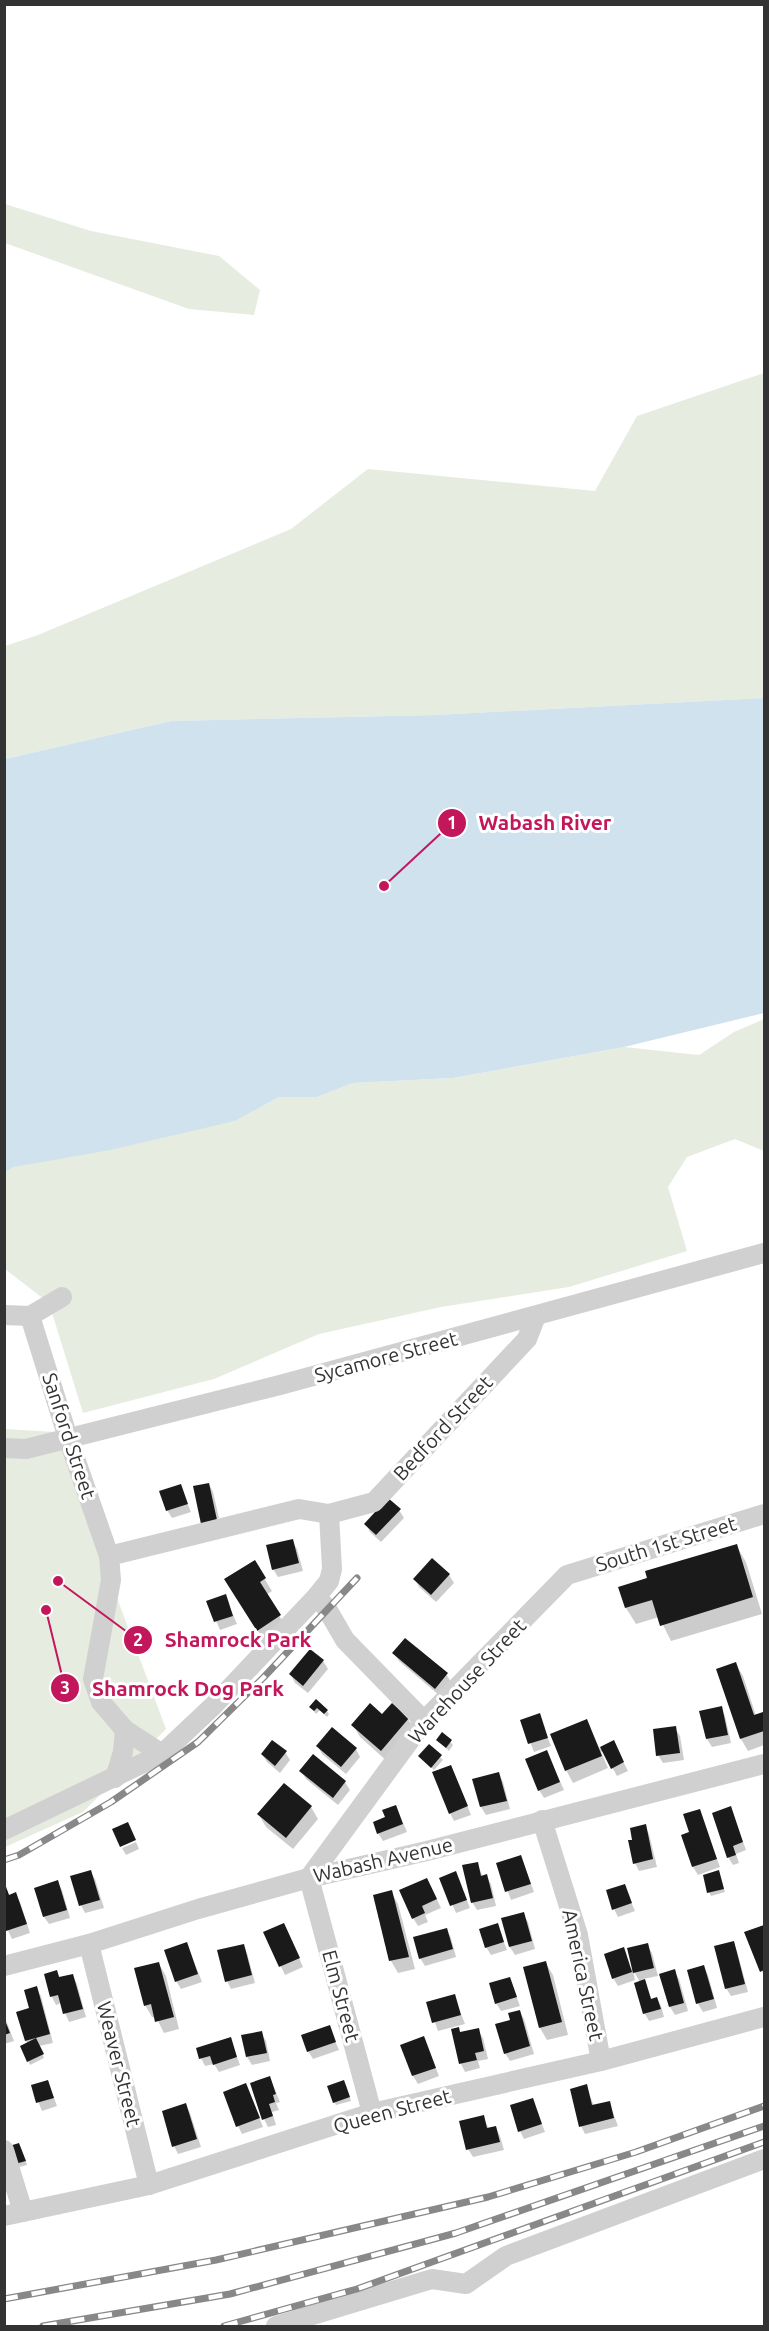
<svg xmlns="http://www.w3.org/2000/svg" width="769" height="2331" viewBox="0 0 769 2331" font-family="Ubuntu,sans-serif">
	<rect width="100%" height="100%" fill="#fff"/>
	<g fill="#e6ecdf">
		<path d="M5 204 91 231 219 256 260 290 254 315 189 309 5 243Z"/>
		<path d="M764 373V698L435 715 171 721 5 759V646L38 635 291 529 368 469 595 491 637 416Z"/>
		<path d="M764 1019V1151L735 1139 687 1157 668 1187 687 1251 569 1287 441 1307 319 1334 214 1379 83 1413 49 1303 5 1269 4 1172 14 1167 235 1121 279 1097H317L353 1083 453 1078 624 1047 699 1055 734 1032Z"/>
		<path d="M5 1429 55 1432 166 1729 83 1812 5 1847Z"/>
	</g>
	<path fill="#cfe2ee" d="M764 698V1013L624 1047 453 1078 353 1083 317 1097H279L235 1121 110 1150 14 1167 5 1172V759L171 721 435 715Z"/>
	<g fill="#0003">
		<path d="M209 1484 213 1492 219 1518 202 1522Z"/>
		<path d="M180 1486 191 1512 172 1518 167 1510Z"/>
		<path d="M399 1510 404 1518 381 1542 370 1532 366 1524Z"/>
		<path d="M292 1541 297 1549 303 1571 278 1577 273 1569Z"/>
		<path d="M736 1545 746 1562 762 1614 671 1641 659 1617 636 1624 626 1608 620 1588Z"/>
		<path d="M432 1560 449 1575 454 1583 436 1602 419 1587 415 1579Z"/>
		<path d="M254 1562 272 1591 266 1595 287 1628 265 1642 233 1592Z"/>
		<path d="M225 1596 237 1624 220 1630 208 1602Z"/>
		<path d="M310 1651 323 1661 328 1669 308 1693 295 1683 291 1675Z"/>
		<path d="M394 1653 446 1674 451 1682 440 1696 399 1661Z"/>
		<path d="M736 1664 743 1676 756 1716 762 1714 764 1718V1745L748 1751 741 1739Z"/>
		<path d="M316 1701 327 1711 329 1714 327 1717 320 1710 316 1714 313 1710 311 1707Z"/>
		<path d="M721 1708 725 1716 731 1743 712 1747 707 1739 701 1712Z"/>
		<path d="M539 1715 551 1746 534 1752 522 1721Z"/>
		<path d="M382 1716 408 1719 415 1731 388 1762 360 1737 353 1725Z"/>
		<path d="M586 1721 600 1749 613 1742 628 1771 617 1776 603 1751 601 1752 608 1768 573 1783 566 1770Z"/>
		<path d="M675 1728 680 1736 684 1760 663 1763 658 1755Z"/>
		<path d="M443 1734 453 1745 449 1751 438 1740Z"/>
		<path d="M318 1746 356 1749 360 1757 346 1774 322 1754Z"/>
		<path d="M429 1746 443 1760 434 1770 420 1756Z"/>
		<path d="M285 1752 290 1760 280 1773 267 1762 262 1754Z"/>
		<path d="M547 1752 564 1790 544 1798 539 1790Z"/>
		<path d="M313 1756 345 1782 350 1790 338 1805 306 1779 301 1771Z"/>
		<path d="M451 1766 471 1815 454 1821 450 1813Z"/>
		<path d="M499 1774 503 1782 510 1809 486 1815 481 1807Z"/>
		<path d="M396 1806 407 1832 383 1841 378 1833Z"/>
		<path d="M311 1807 318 1819 293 1849 266 1827 259 1815Z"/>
		<path d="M731 1808 746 1850 736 1854 739 1863 733 1865 728 1857Z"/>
		<path d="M699 1811 720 1867 698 1875 693 1867 691 1833Z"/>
		<path d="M645 1826 649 1834 657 1867 639 1871 635 1863 634 1841Z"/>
		<path d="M136 1842 139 1849 126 1855 122 1848Z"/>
		<path d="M521 1857 534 1892 511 1900 498 1864Z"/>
		<path d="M477 1863 483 1877 486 1876 491 1884 496 1906 477 1910 472 1902Z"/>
		<path d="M90 1871 95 1879 104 1908 85 1913 81 1905Z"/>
		<path d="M719 1872 725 1892 711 1896 709 1892Z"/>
		<path d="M456 1873 470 1908 456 1913 441 1879Z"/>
		<path d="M57 1882 62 1890 70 1918 49 1924 44 1917Z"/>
		<path d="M4 1885 10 1896 15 1894 20 1902 30 1933 12 1939 4 1922Z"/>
		<path d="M624 1885 635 1911 618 1917 614 1909Z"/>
		<path d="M431 1887 441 1908 425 1915 428 1922 418 1926 413 1918Z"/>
		<path d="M391 1892 398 1904 415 1969 398 1973 391 1961 374 1896Z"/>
		<path d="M523 1914 528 1922 535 1949 515 1955 510 1947 503 1919Z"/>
		<path d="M497 1925 507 1950 491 1955 486 1947Z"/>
		<path d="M764 1926V1976L746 1933Z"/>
		<path d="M447 1930 451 1938 456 1957 425 1966 420 1958Z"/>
		<path d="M265 1933H288L303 1967 285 1975Z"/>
		<path d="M733 1943 737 1951 748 1992 731 1996 726 1988Z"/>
		<path d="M187 1944 202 1982 181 1989 176 1981Z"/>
		<path d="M243 1945 247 1953 255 1983 231 1989 227 1981Z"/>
		<path d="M647 1945 652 1953 658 1976 643 1979 652 2000 657 1998 661 2006 664 2017 649 2021 645 2014 640 1982 633 1970 635 1980 618 1986 613 1978 623 1949 631 1969Z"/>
		<path d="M545 1962 553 1975 568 2035 547 2040 540 2028 525 1968Z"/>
		<path d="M159 1964 166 1976 179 2029 164 2033 156 2017H152L145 2005Z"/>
		<path d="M704 1967 708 1975 717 2008 703 2012 698 2004 689 1971Z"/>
		<path d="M674 1971 679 1979 688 2011 675 2015 670 2007 661 1975Z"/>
		<path d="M57 1972 61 1979 73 1976 77 1984 86 2017 69 2022 61 2003 56 2005 52 1997 46 1975Z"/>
		<path d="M510 1979 520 2006 501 2011 496 2003Z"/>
		<path d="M36 1988 41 1996 53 2043 39 2046 44 2058 30 2065 22 2047 28 2044 26 2041 31 2009Z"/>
		<path d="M454 1996 465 2024 438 2031 428 2003Z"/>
		<path d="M519 2011 524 2019 534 2054 510 2061 505 2053 512 2021Z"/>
		<path d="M4 2015 14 2041 4 2044Z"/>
		<path d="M329 2027 339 2050 313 2059 308 2051Z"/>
		<path d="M458 2029 461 2034 478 2030 483 2038 488 2059 478 2061 480 2068 465 2072 461 2064Z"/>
		<path d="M261 2033 266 2041 270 2061 252 2065 247 2057Z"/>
		<path d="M424 2038 439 2076 418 2084 413 2076Z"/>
		<path d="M230 2039 240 2065 219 2072 214 2064 205 2066 201 2058Z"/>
		<path d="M270 2078 280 2102 276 2103 279 2110 272 2112 276 2125 268 2127 264 2119Z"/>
		<path d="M48 2082 57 2106 42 2111 32 2086Z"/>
		<path d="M246 2085 263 2127 242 2134 238 2126Z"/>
		<path d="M346 2085 351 2101 336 2105 334 2102Z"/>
		<path d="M586 2086 594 2106 609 2102 618 2126 585 2134 581 2126Z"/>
		<path d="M532 2100 545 2132 524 2139 520 2131Z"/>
		<path d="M186 2105 190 2113 201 2147 178 2154 174 2146Z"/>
		<path d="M483 2117 489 2129 496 2128 500 2136 504 2150 473 2157 468 2149Z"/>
		<path d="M25 2159 27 2165 15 2168 13 2165Z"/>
	</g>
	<g fill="#1a1a1a">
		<path d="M209 1483 217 1520 201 1524 193 1486Z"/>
		<path d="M181 1484 188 1504 166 1511 159 1491Z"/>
		<path d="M388 1498 401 1509 376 1535 364 1524Z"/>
		<path d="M293 1539 299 1563 272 1570 266 1545Z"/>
		<path d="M737 1544 753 1597 660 1626 652 1600 625 1608 618 1587 647 1578 645 1571Z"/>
		<path d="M432 1558 450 1574 431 1595 413 1579Z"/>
		<path d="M255 1560 266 1578 260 1582 281 1615 257 1631 224 1579Z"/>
		<path d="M226 1594 233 1616 214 1622 206 1601Z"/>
		<path d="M405 1638 448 1673 435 1689 392 1653Z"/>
		<path d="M310 1649 324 1660 303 1686 289 1674Z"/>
		<path d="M736 1662 754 1715 763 1712 764 1717V1731L740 1739 716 1669Z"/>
		<path d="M316 1699 328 1710 324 1714 317 1708 314 1711 309 1707Z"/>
		<path d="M370 1703 382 1714 392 1703 409 1718 381 1751 351 1725Z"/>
		<path d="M722 1706 728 1735 706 1739 699 1711Z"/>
		<path d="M540 1713 548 1738 528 1744 520 1720Z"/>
		<path d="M587 1719 602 1756 565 1771 550 1734Z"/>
		<path d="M676 1726 680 1753 656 1756 653 1729Z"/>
		<path d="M332 1727 357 1748 341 1767 316 1746Z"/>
		<path d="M442 1732 452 1740 446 1748 436 1740Z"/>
		<path d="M272 1740 287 1751 275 1766 261 1754Z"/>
		<path d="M614 1740 624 1762 611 1769 600 1747Z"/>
		<path d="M429 1744 442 1755 431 1768 418 1756Z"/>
		<path d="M547 1750 560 1782 538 1791 525 1759Z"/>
		<path d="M313 1754 346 1781 333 1798 299 1771Z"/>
		<path d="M451 1765 468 1806 449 1814 432 1772Z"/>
		<path d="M499 1772 507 1801 480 1807 472 1779Z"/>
		<path d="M284 1783 312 1806 286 1838 257 1814Z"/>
		<path d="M396 1805 403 1824 377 1834 373 1822 385 1817 382 1810Z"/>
		<path d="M731 1806 743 1842 733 1846 736 1855 727 1858 712 1813Z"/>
		<path d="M700 1809 717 1859 692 1867 681 1835 689 1832 683 1814Z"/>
		<path d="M128 1822 136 1840 120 1847 112 1829Z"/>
		<path d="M646 1824 653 1859 633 1864 628 1840H632L630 1828Z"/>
		<path d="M521 1855 531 1884 505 1892 496 1863Z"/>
		<path d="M478 1862 481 1876 487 1874 493 1898 471 1903 462 1865Z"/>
		<path d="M91 1870 100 1900 79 1906 70 1876Z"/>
		<path d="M719 1870 724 1889 707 1893 703 1875Z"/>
		<path d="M456 1871 467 1900 450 1906 439 1878Z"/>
		<path d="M427 1878 437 1899 422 1906 425 1913 412 1919 399 1890Z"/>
		<path d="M58 1880 67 1910 43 1917 34 1888Z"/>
		<path d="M5 1884 9 1895 16 1892 27 1924 6 1931Z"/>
		<path d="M625 1884 632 1903 612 1910 606 1890Z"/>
		<path d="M392 1890 409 1957 389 1961 373 1895Z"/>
		<path d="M524 1912 532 1941 509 1947 501 1918Z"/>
		<path d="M284 1923 300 1958 279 1967 263 1932Z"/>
		<path d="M498 1923 504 1942 485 1948 479 1929Z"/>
		<path d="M764 1925V1970L760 1972 744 1932Z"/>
		<path d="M447 1928 453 1949 419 1959 413 1937Z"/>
		<path d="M734 1941 745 1984 725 1989 714 1946Z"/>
		<path d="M187 1942 198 1974 175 1982 164 1950Z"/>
		<path d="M648 1943 654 1968 633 1973 627 1948Z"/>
		<path d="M244 1944 252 1975 225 1982 217 1950Z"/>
		<path d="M624 1947 632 1972 612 1979 604 1954Z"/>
		<path d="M546 1961 562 2022 539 2028 523 1967Z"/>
		<path d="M159 1962 174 2017 155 2022 151 2004 144 2006 134 1968Z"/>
		<path d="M704 1965 714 1999 696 2004 687 1970Z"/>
		<path d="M675 1969 684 2003 669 2007 659 1974Z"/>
		<path d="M57 1970 59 1977 73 1974 83 2009 63 2014 58 1995 50 1997 44 1974Z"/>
		<path d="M510 1977 517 1997 495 2004 489 1983Z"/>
		<path d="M645 1979 651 1999 657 1997 661 2009 643 2014 634 1983Z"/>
		<path d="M37 1986 50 2034 25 2041 16 2012 29 2008 24 1990Z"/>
		<path d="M455 1994 461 2015 432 2023 426 2002Z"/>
		<path d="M520 2010 530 2046 504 2054 495 2024 510 2020 508 2013Z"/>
		<path d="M4 2018 10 2033 4 2035Z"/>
		<path d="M330 2025 336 2042 307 2052 301 2035Z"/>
		<path d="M459 2027 460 2032 479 2028 484 2051 475 2053 477 2060 459 2064 451 2029Z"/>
		<path d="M262 2031 267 2053 246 2057 241 2035Z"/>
		<path d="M424 2036 436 2068 412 2076 400 2045Z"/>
		<path d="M231 2037 237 2057 213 2065 210 2056 199 2059 196 2048Z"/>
		<path d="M36 2038 44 2054 27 2062 20 2046Z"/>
		<path d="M270 2076 276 2094 273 2095 275 2102 269 2104 273 2116 262 2120 250 2083Z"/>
		<path d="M48 2080 54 2098 36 2103 31 2085Z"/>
		<path d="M344 2080 350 2097 333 2103 327 2086Z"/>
		<path d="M246 2083 260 2118 236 2127 223 2092Z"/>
		<path d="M587 2084 592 2105 610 2101 614 2118 579 2127 570 2089Z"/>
		<path d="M533 2098 542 2124 518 2132 510 2105Z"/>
		<path d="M186 2103 197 2139 172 2147 162 2111Z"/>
		<path d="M484 2115 487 2128 496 2126 500 2142 466 2150 459 2121Z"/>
		<path d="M19 2143 26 2161 11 2165 6 2147Z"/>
	</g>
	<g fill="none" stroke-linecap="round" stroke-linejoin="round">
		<g stroke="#d0d0d0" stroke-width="20">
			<path d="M4 1315 30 1316 62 1297"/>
			<path d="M30 1316 68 1438 109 1556 111 1580 93 1679 101 1702 125 1730 162 1754 213 1706 317 1596"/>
			<path d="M4 1448 26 1449 280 1385 764 1253"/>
			<path d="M329 1514 332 1569 329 1581 317 1596 327 1609 345 1640 424 1721"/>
			<path d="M109 1556 299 1509 329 1514 374 1502 527 1339 536 1316"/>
			<path d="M115 1778 123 1752 125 1730"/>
			<path d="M542 1820 578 1935 601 2061"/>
			<path d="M4 1830 162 1754"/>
			<path d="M89 1944 149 2185"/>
			<path d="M4 1966 89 1944 198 1909 309 1878 427 1851 764 1764"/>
			<path d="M372 2113 309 1878 424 1721 567 1575 764 1514"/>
			<path d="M4 2150 23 2212"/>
			<path d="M4 2216 149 2185 372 2113 601 2061 764 2017"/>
			<path d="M276 2326 432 2279 466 2284 506 2256 764 2159"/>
		</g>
		<defs>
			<g id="rail">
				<path d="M4 1860 19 1855 111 1802 198 1742 264 1677 357 1578"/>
				<path d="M4 2299 216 2260 488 2197 636 2152 764 2106"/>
				<path d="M43 2326 230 2294 456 2233 764 2126"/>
				<path d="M224 2326 357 2289 764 2142"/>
			</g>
		</defs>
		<use href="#rail" stroke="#888" stroke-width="7"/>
		<use href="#rail" stroke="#fff" stroke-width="4.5" stroke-dasharray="14" stroke-linecap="butt"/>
	</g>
	<g text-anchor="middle" stroke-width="6" stroke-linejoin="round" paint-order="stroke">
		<g font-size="20" fill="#333" stroke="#fff">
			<text transform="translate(386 1357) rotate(-15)" y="7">Sycamore Street</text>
			<text transform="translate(443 1428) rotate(-47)" y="7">Bedford Street</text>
			<text transform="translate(69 1436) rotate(72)" y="7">Sanford Street</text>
			<text transform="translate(666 1544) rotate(-17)" y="7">South 1st Street</text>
			<text transform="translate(467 1681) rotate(-47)" y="7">Warehouse Street</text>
			<text transform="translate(383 1860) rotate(-13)" y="7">Wabash Avenue</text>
			<text transform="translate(583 1975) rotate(78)" y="7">America Street</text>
			<text transform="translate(341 1996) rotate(75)" y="7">Elm Street</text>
			<text transform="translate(119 2064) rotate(76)" y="7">Weaver Street</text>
			<text transform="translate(392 2111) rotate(-15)" y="7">Queen Street</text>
		</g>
	</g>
	<path fill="none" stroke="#c2185b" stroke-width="2" d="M384 886L452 823M58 1581L138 1640M46 1610L65 1688"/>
	<g fill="#c2185b" stroke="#fff" stroke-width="2">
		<circle cx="384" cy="886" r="6"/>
		<circle cx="58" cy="1581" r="6"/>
		<circle cx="46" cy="1610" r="6"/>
		<circle cx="452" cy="823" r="15"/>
		<circle cx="138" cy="1640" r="15"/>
		<circle cx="65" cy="1688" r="15"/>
	</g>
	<g font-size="18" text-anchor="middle" font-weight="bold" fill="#fff">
		<text x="452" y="829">1</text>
		<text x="138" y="1646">2</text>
		<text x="65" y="1694">3</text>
	</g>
	<g font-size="21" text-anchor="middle" font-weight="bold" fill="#c2185b" stroke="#fff" stroke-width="6" stroke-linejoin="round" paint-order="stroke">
		<text x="545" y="830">Wabash River</text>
		<text x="238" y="1647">Shamrock Park</text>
		<text x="188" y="1696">Shamrock Dog Park</text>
	</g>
	<rect width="769" height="2331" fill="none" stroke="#333333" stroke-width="12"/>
</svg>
